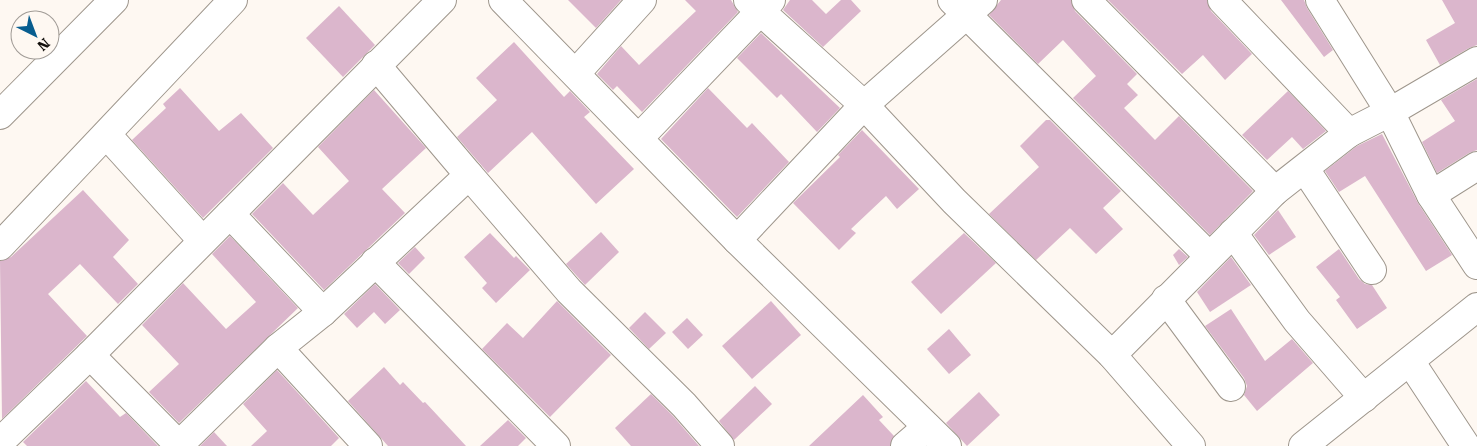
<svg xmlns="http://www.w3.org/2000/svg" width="1477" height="446" viewBox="0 0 1477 446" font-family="'Roboto Serif',serif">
	<rect width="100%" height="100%" fill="#fef8f2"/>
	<g fill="#dbb6cc">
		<path d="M568 0H621L596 28Z"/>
		<path d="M685 0H731L738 12 642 112 617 86 613 90 597 74 621 46 639 65 696 11Z"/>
		<path d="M790 0H812L826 14 841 0H851L861 11 823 47 783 10Z"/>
		<path d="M1001 0H1071L1075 11 1137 74 1127 84 1138 95 1124 108 1155 140 1179 116 1253 191 1210 235 1073 98 1096 76 1063 40 1038 64 989 15Z"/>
		<path d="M1108 0H1207L1211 11 1252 54 1225 80 1203 55 1182 74Z"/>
		<path d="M1281 0H1304L1307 8 1333 50 1324 57Z"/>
		<path d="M1442 0H1477V45L1469 48 1440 65 1426 40 1455 23Z"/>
		<path d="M339 6 375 45 343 77 306 38Z"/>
		<path d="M761 33 840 108 817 132 781 94 777 98 737 58Z"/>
		<path d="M514 42 564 97 570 91 590 112 584 117 634 169 596 204 532 132 488 173 457 137 497 100 476 78Z"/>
		<path d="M1477 79V150L1469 153 1437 173 1422 142 1455 121 1441 100Z"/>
		<path d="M180 88 219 131 241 113 273 148 203 218 132 140 166 108 163 104Z"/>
		<path d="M708 88 747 128 752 123 789 162 737 217 661 139Z"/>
		<path d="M374 90 426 148 382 189 405 213 324 290 252 214 283 183 313 215 349 181 318 147Z"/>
		<path d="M1288 91 1326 131 1303 149 1292 137 1267 160 1242 135Z"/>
		<path d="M1046 120H1050L1121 191 1103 208 1123 229 1096 254 1070 228 1036 260 989 214 1039 167 1020 146Z"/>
		<path d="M862 130 919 189 897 209 886 196 851 229 856 233 839 250 793 203 840 157 838 155Z"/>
		<path d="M1382 134 1418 203 1452 255 1426 271 1365 176 1339 192 1325 171 1357 146Z"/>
		<path d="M83 190 129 240 113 257 138 284 118 304 80 264 48 294 87 336 2 419 0 261 11 257Z"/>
		<path d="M1278 210 1296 237 1269 255 1254 235Z"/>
		<path d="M601 232 619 252 585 285 566 264Z"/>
		<path d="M490 233 514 258 516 256 530 270 496 303 482 288 487 283 464 257Z"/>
		<path d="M964 233 996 263 941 314 911 282Z"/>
		<path d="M230 236 298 308 179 423 149 392 179 364 142 325 183 283 226 329 256 302 212 254Z"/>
		<path d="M415 247 425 258 409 274 398 263Z"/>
		<path d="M1179 249 1188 257 1179 265 1173 255Z"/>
		<path d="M1339 249 1359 279 1365 284 1372 285 1387 308 1357 329 1336 300 1340 297 1316 267Z"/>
		<path d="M1231 257 1251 285 1210 312 1197 292Z"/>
		<path d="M375 284 400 310 385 324 374 312 357 328 344 314Z"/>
		<path d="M557 301 611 355 550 417 482 349 507 323 523 338Z"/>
		<path d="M771 301 801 335 752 379 722 346Z"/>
		<path d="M1231 309 1265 361 1292 339 1313 363 1257 411 1244 395 1247 386 1244 378 1205 326Z"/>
		<path d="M645 312 666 333 649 349 629 328Z"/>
		<path d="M687 318 703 335 688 349 672 332Z"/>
		<path d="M949 329 971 355 949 374 927 349Z"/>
		<path d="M384 367 400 385 403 382 423 403 425 402 466 446H388L348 401Z"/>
		<path d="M277 370 339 438 331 446H251L267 431 243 404Z"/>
		<path d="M86 381 120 417 126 413 158 446H27L23 442Z"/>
		<path d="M755 386 772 404 734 440 719 421Z"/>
		<path d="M979 392 1000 415 967 446 946 423Z"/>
		<path d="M651 394 673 416 699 446H631L615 428Z"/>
		<path d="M863 395 883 417 879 420 894 436 890 446H809Z"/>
		<path d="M508 420 526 438 518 446H480Z"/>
		<path d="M214 432 227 446H200Z"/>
	</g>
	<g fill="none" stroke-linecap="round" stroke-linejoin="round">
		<defs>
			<g id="minor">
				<path d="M503 0 737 240 947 446"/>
				<path d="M748 0 864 105 954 201 1112 355 1275 191 1349 133 1390 112 1320 0"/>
				<path d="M952 0 1209 256"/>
				<path d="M1086 0 1275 191"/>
				<path d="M1222 0 1349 133"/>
				<path d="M1477 61 1390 112 1431 195 1477 265"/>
				<path d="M576 73 642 0"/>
				<path d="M0 115 114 0"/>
				<path d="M107 135 202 240"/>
				<path d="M639 138 771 0"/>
				<path d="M1305 169 1372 270"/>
				<path d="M469 175 569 291 684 405 720 446"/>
				<path d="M1431 195 1477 166"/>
				<path d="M230 214 323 312"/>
				<path d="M1233 233 1297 321 1364 398"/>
				<path d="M737 240 864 105 983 0"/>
				<path d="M0 246 233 0"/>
				<path d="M375 262 556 446"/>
				<path d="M1166 299 1231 387"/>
				<path d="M278 348 323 312 469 175 376 65"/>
				<path d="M90 355 180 446"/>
				<path d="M1112 355 1191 446"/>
				<path d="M1410 361 1466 446"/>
				<path d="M0 442 90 355 442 0"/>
				<path d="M178 446 278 348 368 446"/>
				<path d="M905 446 927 427"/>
				<path d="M1303 446 1477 307"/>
			</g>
		</defs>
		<use href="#minor" stroke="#9e968c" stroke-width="30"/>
		<use href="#minor" stroke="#fff" stroke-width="28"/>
	</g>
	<g transform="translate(35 35) rotate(138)"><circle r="24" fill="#fef8f2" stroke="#a09b96"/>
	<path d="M0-4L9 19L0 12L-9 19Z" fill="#075d8f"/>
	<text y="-8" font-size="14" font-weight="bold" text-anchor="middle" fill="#120f0c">N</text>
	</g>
</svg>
